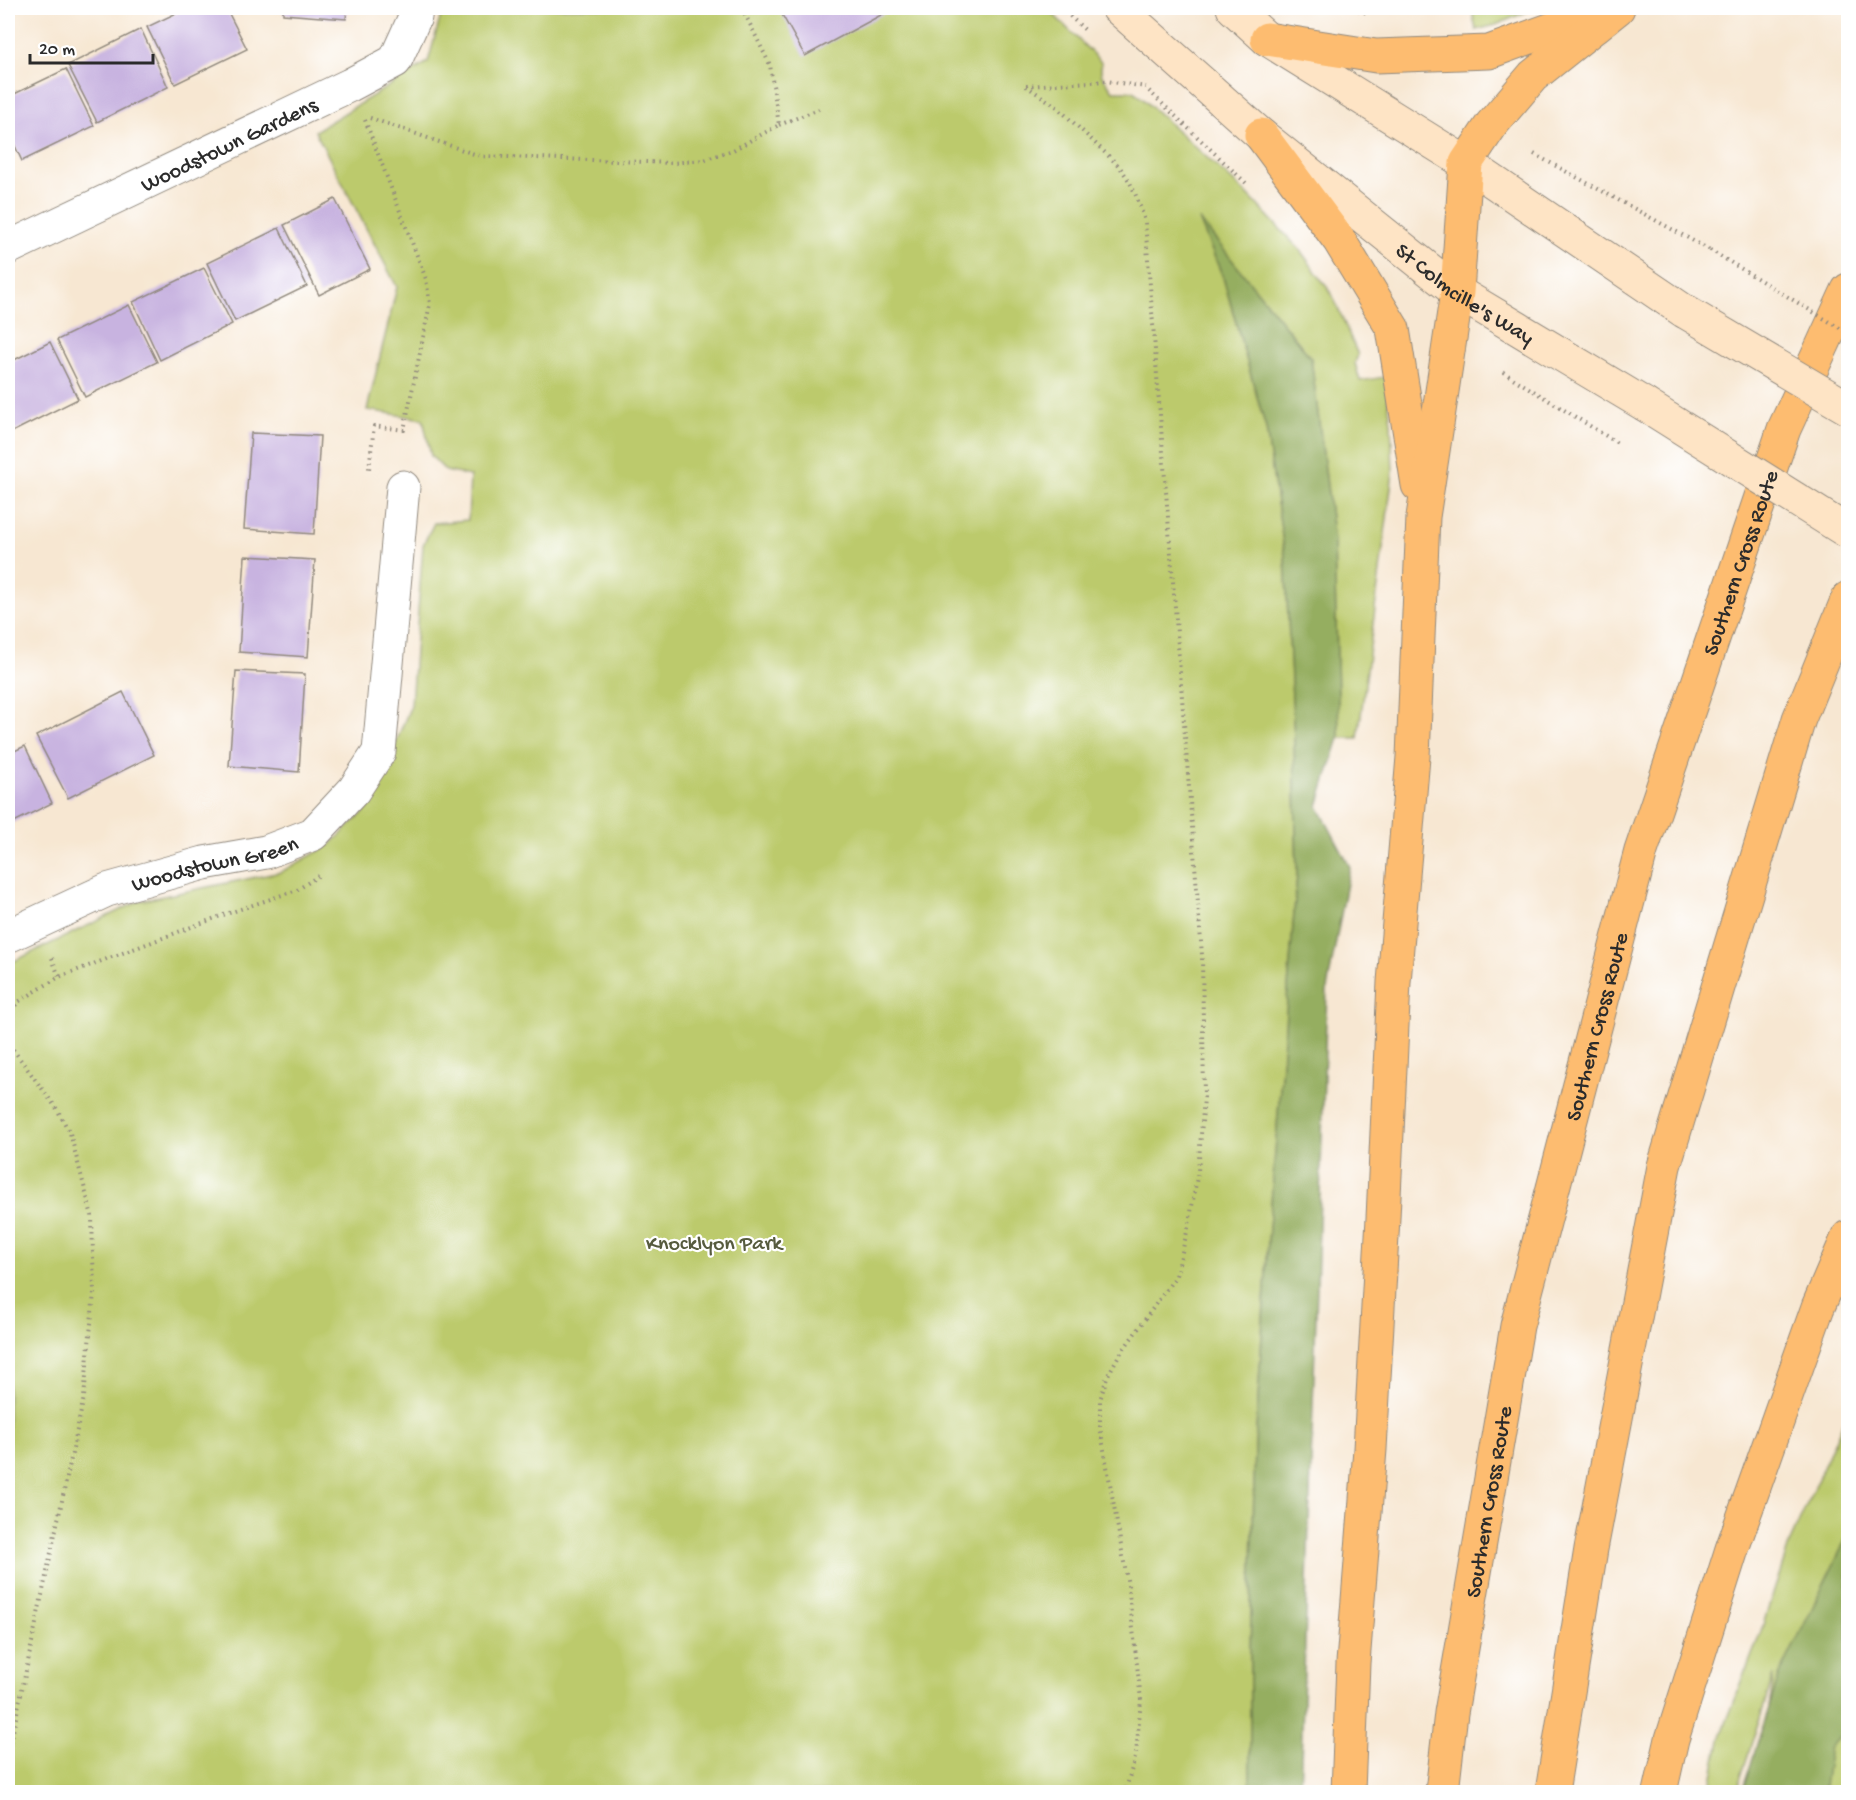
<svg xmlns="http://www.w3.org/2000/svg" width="1856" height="1800" viewBox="0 0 1856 1800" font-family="'Gochi Hand',sans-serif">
	<rect width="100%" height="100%" fill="#fff"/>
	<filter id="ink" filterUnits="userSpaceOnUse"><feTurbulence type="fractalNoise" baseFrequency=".0167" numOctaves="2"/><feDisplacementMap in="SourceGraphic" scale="12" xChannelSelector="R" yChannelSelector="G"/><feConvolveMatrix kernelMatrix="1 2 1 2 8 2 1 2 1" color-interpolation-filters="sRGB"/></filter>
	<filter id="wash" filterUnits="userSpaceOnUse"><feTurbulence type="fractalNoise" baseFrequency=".008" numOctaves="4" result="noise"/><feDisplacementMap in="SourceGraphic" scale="24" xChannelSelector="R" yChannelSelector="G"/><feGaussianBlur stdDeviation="1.35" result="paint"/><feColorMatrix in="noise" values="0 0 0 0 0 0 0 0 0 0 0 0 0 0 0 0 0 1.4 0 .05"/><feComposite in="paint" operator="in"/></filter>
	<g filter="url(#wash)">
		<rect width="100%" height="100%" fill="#f7e7d2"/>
		<g fill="#bcca6c" stroke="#747a4c" stroke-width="1.5">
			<path d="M443 8H1047L1101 62V74L1113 91H1134L1248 195 1300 250 1332 294 1358 355 1355 363 1360 381 1385 377 1391 423 1393 472 1358 738H1339L1334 542 1311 358 1200 222 1223 277 1266 428 1285 556 1294 738 1297 875 1268 1241 1255 1446 1250 1656V1792H8V964L139 901 281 872 330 845 370 806 411 705 423 545 434 523 468 520 470 476 446 471 431 456 423 419 367 410 397 287 315 131 428 62Z"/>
			<path d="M1400 8H1535L1496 25 1476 30 1472 11 1449 13Z"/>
			<path d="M1848 1411V1792H1756L1774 1675 1736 1792H1710L1720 1739 1760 1634 1790 1542Z"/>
		</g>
		<g fill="#95ae60" stroke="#606c46" stroke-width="1.5">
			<path d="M1199 219 1311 358 1334 542 1339 738 1318 806 1350 867 1327 989 1300 1792H1250V1656L1255 1446 1268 1241 1297 875 1294 738 1285 556 1266 428 1223 277Z"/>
			<path d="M1848 1535V1727L1830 1747 1823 1792H1742L1779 1676Z"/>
		</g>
		<g id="blocks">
			<g fill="#c8b3e0">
				<path d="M187 8H226L247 49 175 84 147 27Z"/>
				<path d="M283 8H347L346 19 283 14Z"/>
				<path d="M786 8H894L805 56 780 11Z"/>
				<path d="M141 29 168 87 97 122 68 65Z"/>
				<path d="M66 69 94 126 22 161 8 131V97Z"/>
				<path d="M335 199 370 269 319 295 284 225Z"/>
				<path d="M279 228 307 286 235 321 207 263Z"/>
				<path d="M204 268 232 324 160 360 133 302Z"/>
				<path d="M129 305 157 362 85 397 57 340Z"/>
				<path d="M50 342 78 399 8 434V363Z"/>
				<path d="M251 433 320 436 314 534 244 529Z"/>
				<path d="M245 556 315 560 308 657 239 652Z"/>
				<path d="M236 671 305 674 299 772 229 766Z"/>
				<path d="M123 692 154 755 68 798 36 736Z"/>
				<path d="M25 746 52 803 8 825V754Z"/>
			</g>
		</g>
	</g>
	<g filter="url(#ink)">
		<use href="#blocks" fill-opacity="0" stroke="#91897e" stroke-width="1.5"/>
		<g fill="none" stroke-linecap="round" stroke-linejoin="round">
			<defs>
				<g id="street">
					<path id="s1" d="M8 248 350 85 395 61 415 17 416 8"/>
					<path id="s2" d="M8 936 107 890 204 863 266 852 313 834 354 790 379 752 403 487"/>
				</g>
				<g id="secondary">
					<path id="s3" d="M1118 8 1261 135 1457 292 1644 404"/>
					<path d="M1233 8 1267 39 1466 163 1684 311"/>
				</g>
				<g id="highway">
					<path d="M1267 39 1376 56 1489 52 1599 12"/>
					<path d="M1261 135 1339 240 1393 329 1418 485"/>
					<path d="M1348 1792 1353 1663 1370 1449 1383 1218 1394 982 1413 757 1423 517 1457 292 1466 163 1492 124 1533 76 1618 8"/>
					<path id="s4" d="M1442 1792 1451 1713 1517 1326 1641 851 1784 429 1848 290"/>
					<path d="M1552 1792 1591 1549 1664 1166 1799 719 1848 598"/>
					<path d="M1660 1792 1672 1739 1732 1549 1818 1307 1848 1237"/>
				</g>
			</defs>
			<use href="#street" stroke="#91897e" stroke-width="35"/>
			<use href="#secondary" stroke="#91897e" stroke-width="35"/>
			<use href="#highway" stroke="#91897e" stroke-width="35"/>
			<g stroke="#91897e" stroke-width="4" stroke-dasharray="1.5 4.5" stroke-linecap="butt">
				<path d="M1061 8 1085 30"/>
				<path d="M1353 8 1369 14"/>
				<path d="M1026 86 1056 106 1117 164C1132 181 1138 200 1145 221L1202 955 1204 1098 1198 1171 1189 1224 1176 1276 1118 1357 1107 1377 1100 1400V1427L1128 1585 1141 1700 1136 1754 1125 1792"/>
				<path d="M1026 86 1106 81 1146 87"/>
				<path d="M1149 91 1246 183"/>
				<path d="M370 118 480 156 672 163 704 160 733 150 779 125 770 65 742 8"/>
				<path d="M365 120 426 279 430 304 404 430 374 426 369 469"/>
				<path d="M779 125 819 109"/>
				<path d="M1534 154 1710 250"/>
				<path d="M1503 372 1619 444"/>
				<path d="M52 958 59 977"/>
				<path d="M8 1015 18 1002 59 977 226 914 297 890 318 876"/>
				<path d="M8 1039 9 1044 57 1109 70 1133 92 1216 94 1292 84 1397 13 1732 8 1750"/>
			</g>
			<use href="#street" stroke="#fff" stroke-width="33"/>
			<use href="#secondary" stroke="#fee4c5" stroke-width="33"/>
			<use href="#highway" stroke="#fdbc6f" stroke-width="33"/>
			<defs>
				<g id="secondary-bridge">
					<path d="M1684 311 1848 408"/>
					<path d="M1644 404 1848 532"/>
				</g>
			</defs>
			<use href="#secondary-bridge" stroke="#91897e" stroke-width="35" stroke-linecap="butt"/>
			<path stroke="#91897e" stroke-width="4" stroke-dasharray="1.5 4.5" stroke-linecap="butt" d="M1710 250 1848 333"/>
			<use href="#secondary-bridge" stroke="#fee4c5" stroke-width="33"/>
		</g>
	</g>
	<g text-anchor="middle" stroke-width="4.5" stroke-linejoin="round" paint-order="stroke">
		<g font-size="22" fill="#2b2b2b" stroke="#fff">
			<text dy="8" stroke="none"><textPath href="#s1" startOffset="244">Woodstown Gardens</textPath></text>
			<text dy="8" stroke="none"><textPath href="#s3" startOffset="450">St Colmcille's Way</textPath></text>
			<text dy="8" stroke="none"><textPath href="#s4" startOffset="1268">Southern Cross Route</textPath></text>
			<text dy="8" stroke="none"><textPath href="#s2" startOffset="220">Woodstown Green</textPath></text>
			<text dy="8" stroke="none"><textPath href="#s4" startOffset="782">Southern Cross Route</textPath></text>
			<text dy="8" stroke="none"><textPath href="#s4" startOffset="294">Southern Cross Route</textPath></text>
		</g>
		<g font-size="22" fill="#565b3e" stroke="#fff">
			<text x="714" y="1249">Knocklyon Park</text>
		</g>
	</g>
	<rect width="1856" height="1800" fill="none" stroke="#fff" stroke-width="30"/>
	<path d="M30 54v9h123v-9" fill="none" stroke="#2b2b2b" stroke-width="3"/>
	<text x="39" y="54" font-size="18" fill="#2b2b2b" stroke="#ffffff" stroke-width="4.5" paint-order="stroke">20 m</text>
</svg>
